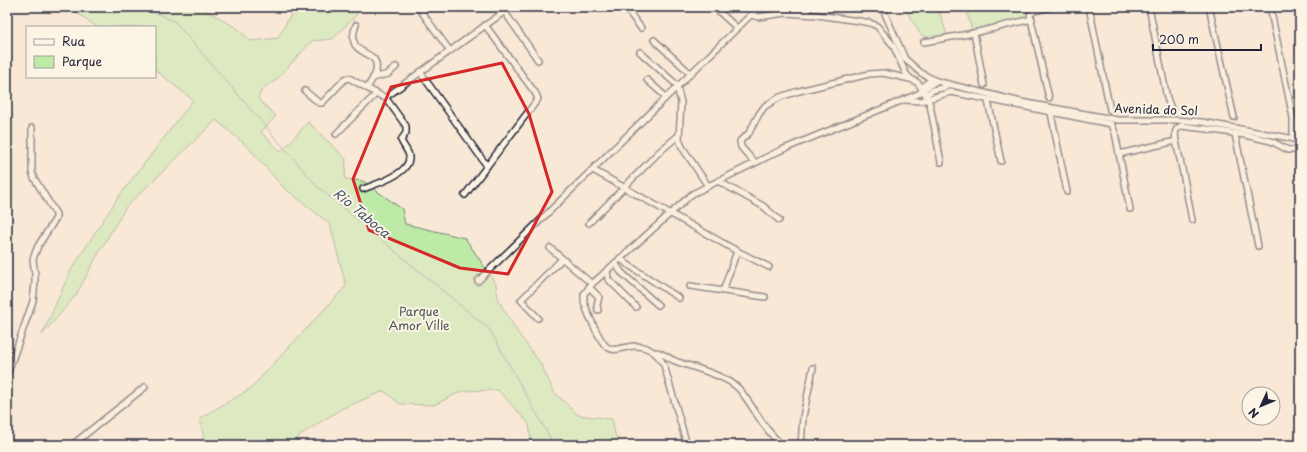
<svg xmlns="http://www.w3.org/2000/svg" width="1307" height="452" viewBox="0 0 1307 452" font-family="'Playpen Sans',sans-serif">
	<rect width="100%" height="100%" fill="#f8e8d6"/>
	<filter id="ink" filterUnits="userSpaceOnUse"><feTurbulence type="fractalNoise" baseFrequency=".025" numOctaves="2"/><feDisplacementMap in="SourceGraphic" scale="8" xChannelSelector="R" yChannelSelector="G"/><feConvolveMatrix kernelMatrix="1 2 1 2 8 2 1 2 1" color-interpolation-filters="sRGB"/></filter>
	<g filter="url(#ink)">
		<g fill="#bdeaa7" stroke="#708671">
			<path d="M69 7H200L237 28 251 41 278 38 295 7H361L357 14 333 39 312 41 276 80 262 89 258 99 276 116 261 132 281 152 308 122 346 159 345 179 363 181 402 209 405 224 465 238 496 284 498 300 518 333 541 364 554 392 578 415 612 419 615 434 620 445H531L529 424 498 390 462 391 434 405 400 404 384 391 343 408 300 435 293 445H205L200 418 250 389 346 286 330 224 283 187 248 147 216 120 126 207 102 247 76 295 42 335 71 270 117 199 193 100 155 70V27H97Z"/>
			<path d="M904 7H938L947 35 930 38 921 35Z"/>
			<path d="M965 7H1026L1027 18 972 30Z"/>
		</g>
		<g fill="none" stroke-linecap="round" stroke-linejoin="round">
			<path stroke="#6786a9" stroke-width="1" d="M143 7 174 21 318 187 490 330 554 445"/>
			<defs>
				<g id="minor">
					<path d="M418 7 450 51"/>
					<path d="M625 7 641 28"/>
					<path d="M714 7 737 28"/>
					<path d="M882 7 905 59"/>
					<path d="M1089 7 1110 110"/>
					<path d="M1149 7 1167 98 1172 111"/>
					<path d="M1209 7 1234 117"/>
					<path d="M1270 7 1293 118V139"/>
					<path d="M504 11 538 60"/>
					<path d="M803 14 810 7"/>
					<path d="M751 15 758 17 786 13 817 15 859 21 870 23 877 26 893 45 906 74 911 79 918 83 926 95 930 105 941 162"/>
					<path d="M356 25C343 60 381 46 376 71 375 77 370 82 367 88"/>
					<path d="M974 33 984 85"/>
					<path d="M654 40 691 74"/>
					<path d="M924 42 974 33 1032 19"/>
					<path d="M640 52 678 86"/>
					<path d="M904 58 921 73 936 81 1021 102 1118 120H1176L1202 122 1300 140"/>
					<path d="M420 72 487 166"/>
					<path d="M373 78 388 74 396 67"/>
					<path d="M647 80 666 97"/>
					<path d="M677 87 681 102 679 139 682 147 708 186"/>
					<path d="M922 87 932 79"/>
					<path d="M305 91 319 103H322L345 79 349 78 383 97H386L511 7"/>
					<path d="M926 95 933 90 946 87"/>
					<path d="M1049 98 1030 15 1034 11 1050 7"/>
					<path d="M905 100 921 101 951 92 1111 124 1113 127 1115 133 1130 209"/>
					<path d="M988 101 1001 161"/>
					<path d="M1051 113 1067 192"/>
					<path d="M1294 122 1300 133"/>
					<path d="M336 134 377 93"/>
					<path d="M1235 134 1258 246"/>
					<path d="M1176 141 1184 178 1192 220"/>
					<path d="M1119 154 1176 141C1175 134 1174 129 1181 126L1207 129 1245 135 1271 141 1288 150H1300"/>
					<path d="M755 163 741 147 740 141 749 133 759 114 765 106 780 97 799 91 869 74 883 73 910 79"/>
					<path d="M593 170 737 251 769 267"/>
					<path d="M718 181 763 206 779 220"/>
					<path d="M363 189C376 184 411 174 409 156 408 150 403 146 401 140L406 133V126L385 97"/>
					<path d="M465 195 538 99 536 94 485 25"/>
					<path d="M589 223 659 152 678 136"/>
					<path d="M550 248 592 284"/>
					<path d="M620 258 627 264 679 298"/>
					<path d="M615 263 621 272 658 305"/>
					<path d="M607 270 608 279 636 307"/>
					<path d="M478 281 759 7"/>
					<path d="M690 286 765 297"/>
					<path d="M589 287 599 297 597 305 598 310"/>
					<path d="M723 291 737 251"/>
					<path d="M538 318 521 300 562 259"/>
					<path d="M656 352C663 353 668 358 675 361 691 367 728 376 739 389 755 408 763 429 782 445"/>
					<path d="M7 375 33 301 35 283V274L33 260 34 256 38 246 56 218V214L34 178 32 172V128"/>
					<path d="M72 445 145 387"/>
					<path d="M687 445 664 365C657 351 643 343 628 347 620 348 614 352 607 347 600 342 587 312 584 302V294L592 284 692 194 779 151 918 94 936 81"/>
					<path d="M801 445 803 417 813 368"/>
				</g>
			</defs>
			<use href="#minor" stroke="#22223b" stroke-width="8"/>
			<use href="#minor" stroke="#fcf5e5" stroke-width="5"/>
		</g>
	</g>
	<path d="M0 0H1307V452H0ZM502 63 529 114 552 192 508 274 460 268 369 230 353 179 391 87Z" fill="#f8e8d6" fill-opacity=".55" fill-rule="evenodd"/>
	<path fill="none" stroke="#d62828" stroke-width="3" stroke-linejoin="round" d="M502 63 529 114 552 192 508 274 460 268 369 230 353 179 391 87Z"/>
	<g text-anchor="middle" stroke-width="4" stroke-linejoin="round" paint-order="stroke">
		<g font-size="12" fill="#22223b" stroke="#fcf5e5">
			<text transform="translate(1156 110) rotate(2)" y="4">Avenida do Sol</text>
		</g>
		<g font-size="12" fill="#495456" stroke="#fcf5e5">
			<text x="419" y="316">Parque<tspan x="419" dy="14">Amor Ville</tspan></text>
		</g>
		<g font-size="13" font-style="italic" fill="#445472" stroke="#fcf5e5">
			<text transform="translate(362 213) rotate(40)" y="5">Rio Taboca</text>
		</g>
	</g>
	<rect width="1307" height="452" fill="none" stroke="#fcf5e5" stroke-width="24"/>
	<rect x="12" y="12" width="1283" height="428" fill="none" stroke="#22223b" stroke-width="1.5" filter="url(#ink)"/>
	<rect x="26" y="26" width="130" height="52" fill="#fcf5e5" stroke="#a5a1a1"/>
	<rect x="34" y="39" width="20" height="6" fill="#fcf5e5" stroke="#a5a1a1"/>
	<text x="62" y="46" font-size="12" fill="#22223b">Rua</text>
	<rect x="34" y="56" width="20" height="12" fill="#bdeaa7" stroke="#a5a1a1"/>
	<text x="62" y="66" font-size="12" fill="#22223b">Parque</text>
	<g transform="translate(1261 406) rotate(226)"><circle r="19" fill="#fcf5e5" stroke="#a5a1a1"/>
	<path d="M0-3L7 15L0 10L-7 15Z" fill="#22223b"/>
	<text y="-6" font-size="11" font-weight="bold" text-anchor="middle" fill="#22223b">N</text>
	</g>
	<path d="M1153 44v6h108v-6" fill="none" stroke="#22223b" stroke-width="2"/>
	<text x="1159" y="44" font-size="12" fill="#22223b" stroke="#fcf5e5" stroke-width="3" paint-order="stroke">200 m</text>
</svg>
